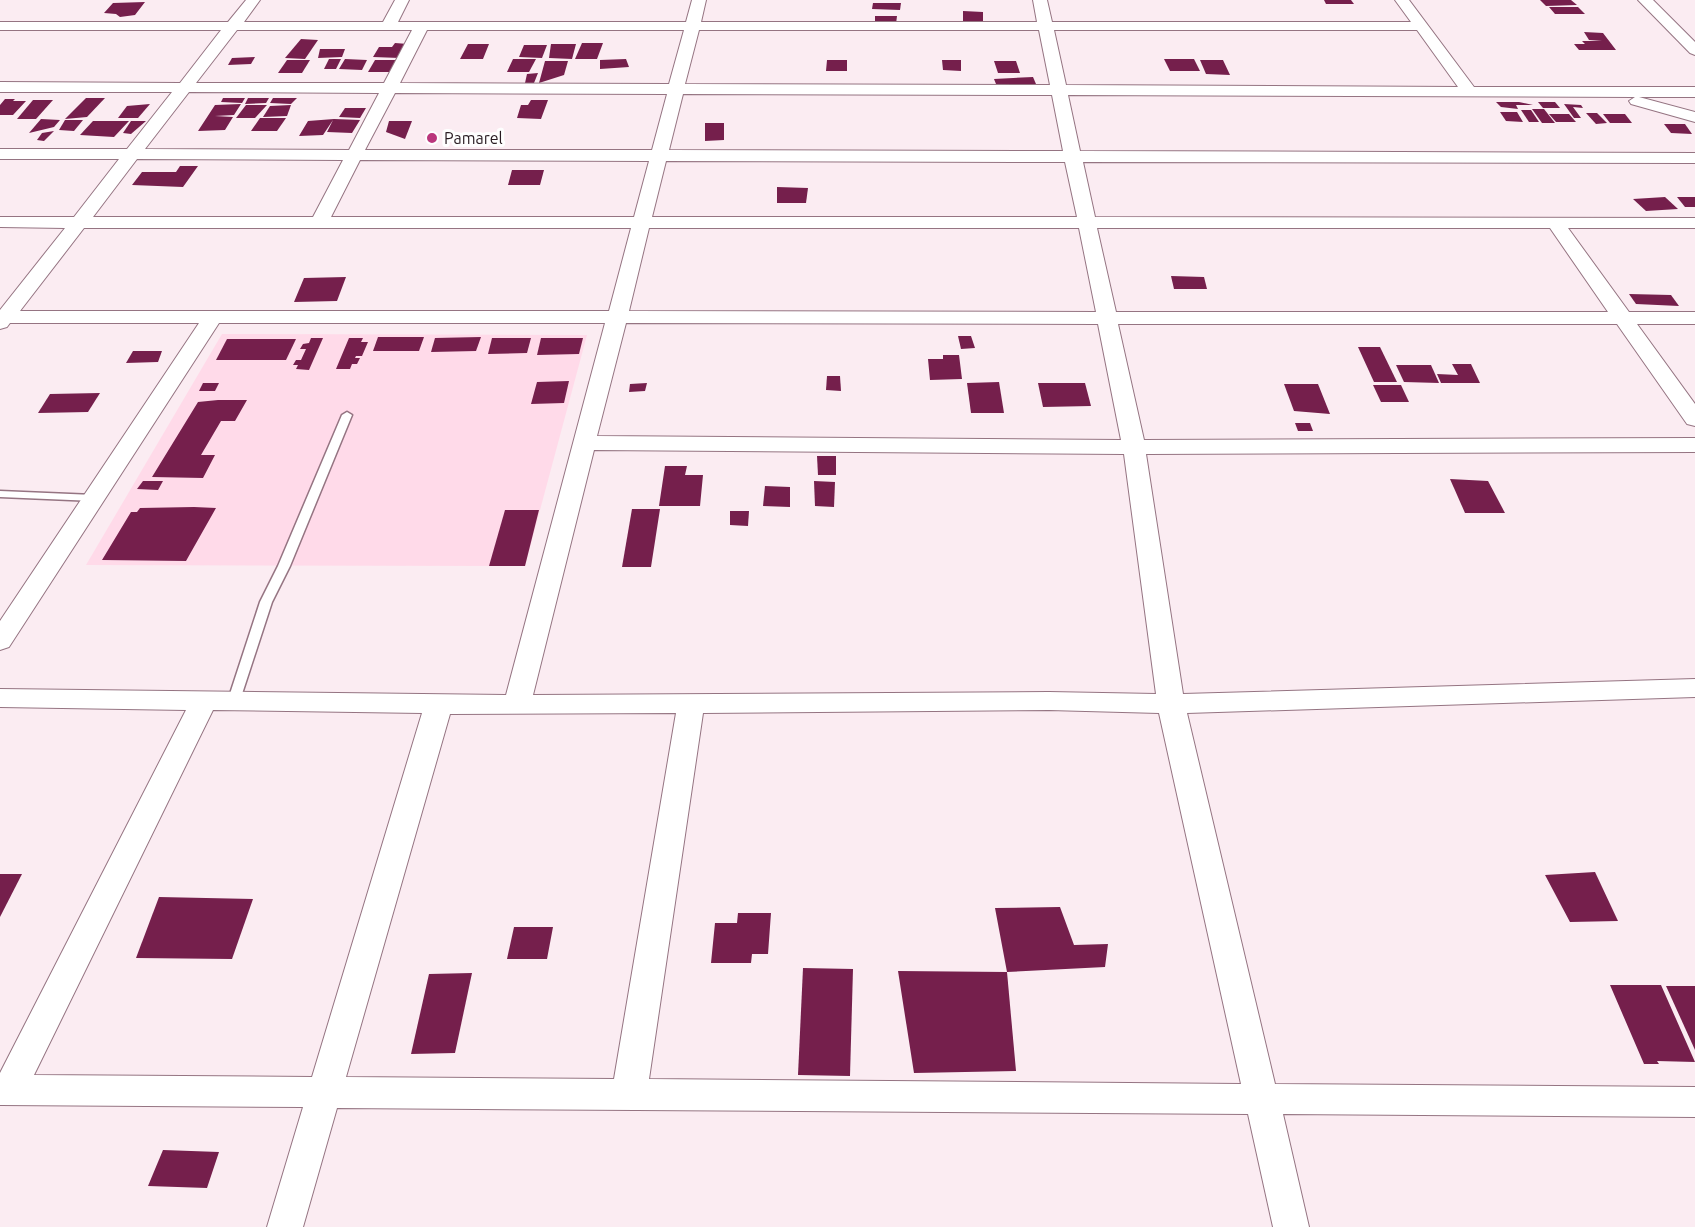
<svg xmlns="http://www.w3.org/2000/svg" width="1695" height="1227" viewBox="0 0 1695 1227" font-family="Ubuntu,sans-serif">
	<rect width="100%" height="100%" fill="#fbecf2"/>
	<path fill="#ffdae9" d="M222 334 587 335 525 566 86 565Z"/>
	<g fill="#751f4c">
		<path d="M1324 0H1351L1354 4H1326Z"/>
		<path d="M1540 0H1571L1577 5 1546 6Z"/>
		<path d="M145 2 135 15 120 17 116 14 104 13 113 3Z"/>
		<path d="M873 3H901L900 10 872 9Z"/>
		<path d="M1549 7H1578L1585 14H1555Z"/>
		<path d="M963 11 983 12V22L963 21Z"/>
		<path d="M875 16H897L896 24 875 23Z"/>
		<path d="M1584 32 1603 33 1616 50H1579L1574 44H1585L1582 41H1602L1589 40Z"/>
		<path d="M301 39 318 40 305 59 285 58Z"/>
		<path d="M395 43 408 44 400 58 373 57 379 47H392Z"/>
		<path d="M582 43H603L597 59H575Z"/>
		<path d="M468 44H489L483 59H460Z"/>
		<path d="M551 44H576L572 59 549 58Z"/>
		<path d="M524 45H547L542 58 519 57Z"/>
		<path d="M320 49H345L342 57 318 58Z"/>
		<path d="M255 57 251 64 228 65 232 58Z"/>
		<path d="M329 59H341L336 69H324Z"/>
		<path d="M345 59 367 60 362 70 339 69Z"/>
		<path d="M513 59H536L529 72H507Z"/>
		<path d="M626 59 629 67 600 69V60Z"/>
		<path d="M1164 59H1194L1200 71H1170Z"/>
		<path d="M287 60H310L302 73H278Z"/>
		<path d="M375 60H399L391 72H368Z"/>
		<path d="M827 60H847V71H826Z"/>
		<path d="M942 60H961V71L943 70Z"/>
		<path d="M1200 60H1223L1230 75 1206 74Z"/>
		<path d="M545 61H568L564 75 539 83Z"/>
		<path d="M994 61H1016L1020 73H998Z"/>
		<path d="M538 73 534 83H525L527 74Z"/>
		<path d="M1033 77 1036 84H996L994 79Z"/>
		<path d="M86 98H105L87 117 65 119Z"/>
		<path d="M223 98H245L242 103 221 102Z"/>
		<path d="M248 98H269L266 103 245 104Z"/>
		<path d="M273 98H297L291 104 270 103Z"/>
		<path d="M5 99H15L13 101H26L13 115H0V105Z"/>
		<path d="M33 100H53L36 119H17Z"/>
		<path d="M531 100H548L541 119 517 118 521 105H528Z"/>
		<path d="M1496 102H1519L1533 105H1516L1518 109 1501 107Z"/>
		<path d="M1538 102H1555L1560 108H1543Z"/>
		<path d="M150 104 138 118H118L127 106Z"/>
		<path d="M241 104 234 115 215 116 233 117 225 130 198 131 215 105Z"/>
		<path d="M1564 104 1581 105 1583 108 1573 107 1581 118H1574Z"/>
		<path d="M246 105H267L255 118H236Z"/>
		<path d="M291 105 287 116 263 117 270 106Z"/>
		<path d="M345 108H366L360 118 339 117Z"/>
		<path d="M1532 109H1544L1555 123H1542Z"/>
		<path d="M1521 110H1531L1539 122H1529Z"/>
		<path d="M1500 112H1517L1523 122 1506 121Z"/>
		<path d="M1586 113H1597L1607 123 1596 124Z"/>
		<path d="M1549 114H1569L1576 122H1556Z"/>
		<path d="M1603 114H1625L1632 123H1610Z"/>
		<path d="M260 118H286L277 131H251Z"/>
		<path d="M41 119 60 120 54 127 29 133Z"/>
		<path d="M334 119 360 120 352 133 327 132 333 120 323 135 299 136 308 121Z"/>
		<path d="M65 120H83L74 131 59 130Z"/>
		<path d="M93 121H129L114 137 80 135Z"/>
		<path d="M131 121H146L131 134 123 133Z"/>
		<path d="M389 121H412L405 139 386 132Z"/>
		<path d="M705 123H724V140L705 141Z"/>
		<path d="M1664 124H1685L1692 134 1671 133Z"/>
		<path d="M54 131 44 141 37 140 42 133Z"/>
		<path d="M180 166H198L183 187 132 185 142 172H176Z"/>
		<path d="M512 170H544L540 185H508Z"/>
		<path d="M777 187 808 188 806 203H777Z"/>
		<path d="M1665 197 1678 209 1646 211 1633 199Z"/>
		<path d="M1677 197H1695V207H1685Z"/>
		<path d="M1171 276 1204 277 1207 289H1174Z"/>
		<path d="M346 277 337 301 294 302 304 278Z"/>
		<path d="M1629 294 1671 295 1679 306 1636 304Z"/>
		<path d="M958 336H971L975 348 961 349Z"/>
		<path d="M378 337H424L419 351H373Z"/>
		<path d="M481 337 476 351 431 352 435 338Z"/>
		<path d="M311 338H323L309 370 296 369 298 365H293L296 360H301L306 349H300L303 344 309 343Z"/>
		<path d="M349 338H363L361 342H368L362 356H356L355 358H360L357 364H352L350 369H336Z"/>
		<path d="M492 338H531L527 353 488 354Z"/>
		<path d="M541 338H583L579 354 537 355Z"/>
		<path d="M227 339H296L286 360H216Z"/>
		<path d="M1358 347H1380L1397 382H1374Z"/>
		<path d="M133 351H162L158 362 126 363Z"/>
		<path d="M943 355H959L962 379 930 380 928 359H943Z"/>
		<path d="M1452 364H1471L1480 383H1441L1437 374 1458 375Z"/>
		<path d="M1396 365H1431L1439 383 1404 382Z"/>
		<path d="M827 376H840L841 391 826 390Z"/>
		<path d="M569 381 564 403 531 404 537 382Z"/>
		<path d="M999 382 1004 413H971L967 383Z"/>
		<path d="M203 383H219L215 391H199Z"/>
		<path d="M647 383 645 391 629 392 630 384Z"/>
		<path d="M1038 383H1085L1091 406 1043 407Z"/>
		<path d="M1284 384H1318L1330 414 1294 411Z"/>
		<path d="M1373 385H1401L1409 402H1381Z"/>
		<path d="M100 393 88 412 38 413 50 394Z"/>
		<path d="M218 400H247L235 421H221L201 455H215L203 478 152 477 198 402Z"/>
		<path d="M1295 423H1310L1313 431H1298Z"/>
		<path d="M817 456H836V475H818Z"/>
		<path d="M665 466H687L685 475H703L700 506H659Z"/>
		<path d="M1450 479 1488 481 1505 513H1465Z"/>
		<path d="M143 481H163L158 490 137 489Z"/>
		<path d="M814 481 835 482 834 507 815 506Z"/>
		<path d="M765 486 790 487V507L763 506Z"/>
		<path d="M194 507 216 508 186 561 102 560 131 512H137L140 508Z"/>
		<path d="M632 509H660L651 567H622Z"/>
		<path d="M505 510H539L525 566H489Z"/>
		<path d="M730 511H749L748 526 730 525Z"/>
		<path d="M1595 872 1618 921 1570 922 1545 875Z"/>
		<path d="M0 874H22L0 917Z"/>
		<path d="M159 897 253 899 232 959 136 958Z"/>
		<path d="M1060 907 1074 945 1108 944 1105 967 1007 972 995 908Z"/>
		<path d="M738 913H771L768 954H752L751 963H711L715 923H737Z"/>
		<path d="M514 927H553L547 959H507Z"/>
		<path d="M803 968 853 969 850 1076 798 1075Z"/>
		<path d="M898 971 1007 972 1016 1071 914 1073Z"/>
		<path d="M472 973 455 1053 411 1054 429 974Z"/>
		<path d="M1610 985H1661L1695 1062 1657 1061 1659 1064H1644Z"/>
		<path d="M1666 986H1695V1050Z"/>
		<path d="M163 1150 219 1152 207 1188 148 1186Z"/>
	</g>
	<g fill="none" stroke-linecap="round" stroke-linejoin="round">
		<defs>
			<g id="lane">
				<path d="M347 412 352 415 290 566 272 602 240 700 239 703H229L228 700 260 602 278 566 342 415Z"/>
				<path d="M0 491 94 495 99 498 94 501 0 497Z"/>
			</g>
			<g id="street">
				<path d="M246 0H260L244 22H383L395 0H409L398 22H686L692 0H706L701 22H1037L1033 0H1047L1052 22H1411L1395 0H1409L1474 87H1695V97H1639L1695 112V122L1631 104 1629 101 1635 97 1068 95 1080 151 1695 153V163L1083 162 1095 217 1695 218V228H1568L1629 312H1695V324H1637L1695 404V426L1687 424 1617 324H1118L1144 440 1695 438V452L1146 454 1183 694 1695 679V697L1187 713 1275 1084 1695 1087V1117L1283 1114 1309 1227H1273L1248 1114 337 1108 303 1227H267L303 1107 0 1105V1073L186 710 0 707V689L506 695 605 323H219L9 647 0 650V621L199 323H10L7 327 0 329V310L65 228 0 227V217H74L119 159H0V149H127L172 92H0V82L180 83 221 30H0V22H228ZM237 30H412L384 83H196ZM427 30H684L669 84 400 83ZM699 30H1039L1050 85 685 84ZM1054 30H1417L1458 87 1066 85ZM189 92 379 93 349 150 145 149ZM395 93 667 94 652 150H365ZM683 94 1052 95 1063 151 669 150ZM137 159 343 160 313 217H93ZM360 160 649 161 634 217H331ZM666 161 1065 162 1077 217H652ZM84 228H631L609 311H20ZM649 228H1079L1096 312 629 311ZM1097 228H1550L1608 312H1116ZM626 323 1098 324 1121 440 597 436ZM594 450 1124 454 1156 694 1049 692 533 695ZM213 710 422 713 312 1077 34 1075ZM1049 710 1159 713 1241 1084 649 1079 703 713ZM676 713 614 1079 346 1077 450 714Z"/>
				<path d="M1638 0H1653L1695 42V55L1690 53Z"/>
			</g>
		</defs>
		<use href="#lane" stroke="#957482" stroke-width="3"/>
		<use href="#street" stroke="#957482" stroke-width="2"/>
		<use href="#lane" fill="#fff" fill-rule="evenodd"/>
		<use href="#street" fill="#fff" fill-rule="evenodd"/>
	</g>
	<circle fill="#ba367c" stroke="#fefefe" stroke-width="2" cx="432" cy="138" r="6"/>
	<g text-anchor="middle" stroke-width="6" stroke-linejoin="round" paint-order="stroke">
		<g font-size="16" fill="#271a20" stroke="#fefefe" text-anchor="start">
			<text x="444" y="144">Pamarel</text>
		</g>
	</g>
</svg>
